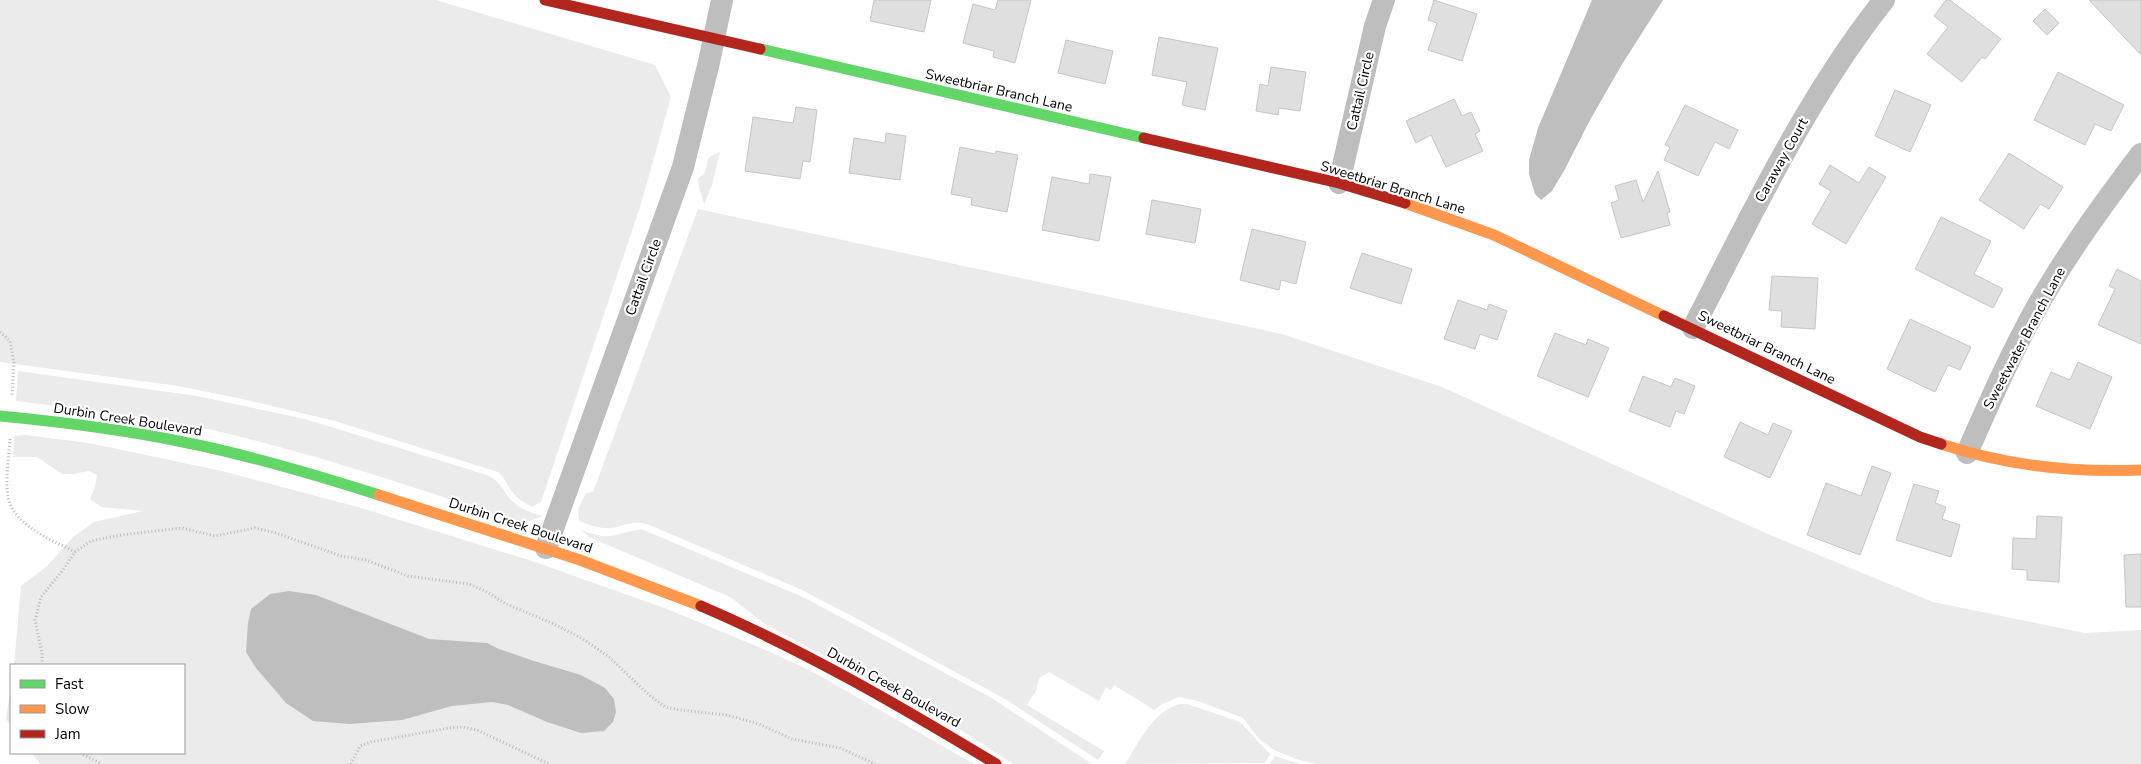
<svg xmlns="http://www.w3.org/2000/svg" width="2141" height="764" viewBox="0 0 2141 764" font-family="'Nunito Sans',sans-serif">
	<rect width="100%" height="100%" fill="#fff"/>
	<g fill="#ebebeb">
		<path d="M0 0H436L655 65 671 97 641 204 541 502 532 507C523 502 515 497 510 489 506 482 504 477 498 472L335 421 242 399 178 386 0 362Z"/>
		<path d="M720 152 712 185 704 204 699 187 698 179 704 174 709 157Z"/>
		<path d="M698 209 1282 334 1442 387 1770 535 1933 602 2085 633 2141 630V764H1315L1296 759 1274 750 1260 740 1243 718 1198 701 1179 697 1162 704 1154 710 1114 685 1111 690 1106 687 1099 701 1049 672 1039 678 1036 691 1027 705 1104 751 1098 760 1005 699 850 615 800 589 647 524C630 520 626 526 611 528 599 529 590 525 579 521L578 510 586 493 593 492Z"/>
		<path d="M18 371 197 396 305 419 487 475C500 480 502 490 511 500 520 509 531 513 543 516L526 522 517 521C415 488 313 453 208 429 145 416 81 409 16 401Z"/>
		<path d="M25 435 89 443 222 471 358 507 535 562 667 609 768 651 813 672 974 764H40L32 753H184V665H14L21 586 47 566 73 537 94 522 143 511 101 507 90 499 95 487 97 475 89 471 73 474H62L37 457H13L14 436Z"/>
		<path d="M641 529 803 597 990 697 1092 764H1013L958 728 765 624 730 597 589 537 581 530C613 542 612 534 641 529Z"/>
		<path d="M11 685V726L6 719Z"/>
		<path d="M1181 704H1187L1240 722 1270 754 1265 763 1125 764C1139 743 1154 709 1181 704Z"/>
		<path d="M1275 756 1300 764H1270Z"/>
	</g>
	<g fill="#bebebe">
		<path d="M1592 0H1663L1621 66 1590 120 1565 169 1552 191 1541 200 1535 194 1529 174V160L1538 128Z"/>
		<path d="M289 591 316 595 429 639 487 643 499 649 534 661 581 675 605 688 614 699 616 712 613 722 604 731 581 733 547 722 508 705 492 702 452 706 402 720 350 724 313 721 286 703 256 668 246 652 248 623 251 609 270 594Z"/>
	</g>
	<g fill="#dfdfdf" stroke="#c6c6c6">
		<path d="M874 0H931L924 32 870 21Z"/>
		<path d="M998 0H1031L1015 63 993 57 994 51 963 43 973 4 995 10Z"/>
		<path d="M1434 0 1477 14 1462 61 1428 50 1437 23 1428 20Z"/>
		<path d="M1946 0H1950L2001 39 1985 59 1982 57 1962 82 1927 54 1948 27 1934 16Z"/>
		<path d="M2089 0H2141V55Z"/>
		<path d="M2045 9 2059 23 2047 35 2033 21Z"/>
		<path d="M1159 37 1218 48 1205 110 1182 105 1187 82 1152 75Z"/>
		<path d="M1066 40 1113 51 1105 84 1058 73Z"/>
		<path d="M1271 67 1306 72 1300 111 1279 108 1278 115 1256 111 1260 84 1268 86Z"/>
		<path d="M2058 72 2124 105 2111 131 2095 124 2085 145 2034 120Z"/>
		<path d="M1895 90 1931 105 1910 152 1875 136Z"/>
		<path d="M1454 99 1462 116 1471 112 1480 131 1475 134 1483 151 1446 167 1431 135 1416 143 1406 121Z"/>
		<path d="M1685 105 1738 130 1729 149 1715 142 1698 176 1664 160 1670 147 1665 145Z"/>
		<path d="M796 107 817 110 810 162 803 161 800 179 745 171 753 117 793 123Z"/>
		<path d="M886 133 906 136 900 180 849 173 854 138 885 143Z"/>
		<path d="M960 147 995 154 996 151 1018 155 1007 212 971 205 972 198 951 194Z"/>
		<path d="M2009 153 2063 187 2049 209 2040 204 2024 229 1979 200Z"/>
		<path d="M1830 165 1859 183 1869 167 1886 177 1846 244 1812 224 1831 191 1819 184Z"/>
		<path d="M1658 171 1670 212 1667 213 1670 225 1621 238 1611 203 1619 200 1615 186 1636 180 1643 202Z"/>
		<path d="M1090 174 1111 177 1099 241 1042 230 1052 177 1089 184Z"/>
		<path d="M1152 200 1201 209 1195 243 1146 234Z"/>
		<path d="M1941 217 1991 241 1974 274 2003 289 1993 308 1915 269Z"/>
		<path d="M1252 229 1306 242 1296 284 1281 280 1279 290 1240 280Z"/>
		<path d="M1362 253 1412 269 1401 304 1350 288Z"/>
		<path d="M2117 269 2141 281V344L2098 325 2115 289 2109 286Z"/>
		<path d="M1772 276 1818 278 1815 329 1781 327 1782 311 1769 310Z"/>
		<path d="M1458 300 1487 310 1489 304 1507 311 1497 340 1480 334 1475 349 1444 339Z"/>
		<path d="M1910 319 1971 347 1960 370 1948 365 1935 392 1887 369Z"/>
		<path d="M1555 333 1586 345 1588 339 1609 348 1588 397 1537 376Z"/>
		<path d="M2078 362 2112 377 2090 429 2036 406 2051 372 2070 380Z"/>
		<path d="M1643 376 1671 387 1675 378 1695 386 1684 414 1676 411 1670 427 1629 411Z"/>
		<path d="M1740 422 1768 435 1773 423 1792 431 1770 478 1724 457Z"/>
		<path d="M1872 466 1891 473 1860 555 1807 535 1826 483 1861 496Z"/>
		<path d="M1914 484 1939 491 1935 503 1946 507 1942 519 1960 525 1951 557 1896 540Z"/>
		<path d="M2037 516 2062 517 2059 582 2027 580V570L2012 569 2013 538 2036 539Z"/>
		<path d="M2141 554V607H2126L2124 555Z"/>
	</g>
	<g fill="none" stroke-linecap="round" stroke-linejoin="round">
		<g stroke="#b9b9b9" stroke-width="3" stroke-dasharray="1 2.5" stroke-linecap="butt">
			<path d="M0 332 10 341 14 363 12 396"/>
			<path d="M10 439C9 457 5 479 8 497 14 526 52 540 75 552"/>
			<path d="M42 665V653L35 620 41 597 63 570 75 552 91 541 121 535 182 528 215 536 255 528 276 533 341 556 366 560 408 576 469 584 487 592 506 604 554 624 583 639 609 657 648 694 665 707 680 710 727 715 759 724 792 739 840 748 875 764"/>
			<path d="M80 753 102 764"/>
			<path d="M351 764 360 746 371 742 449 728 462 727 477 730 549 764"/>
		</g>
		<g stroke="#bebebe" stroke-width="22">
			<path d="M1339 183 1375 26 1384 0"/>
			<path d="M1693 328C1751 216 1805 100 1884 0"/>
			<path d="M1967 453C1989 403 2011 353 2038 305 2068 252 2104 203 2141 154"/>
			<path d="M546 548 683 167 709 62 722 0"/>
		</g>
		<g stroke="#63d668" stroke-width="11">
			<path d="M760 49 1144 138"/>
			<path d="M0 416C63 422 126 430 188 443 253 456 316 475 379 495"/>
		</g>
		<g stroke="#ff974d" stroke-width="11">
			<path d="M1405 203 1494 235 1664 316"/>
			<path d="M1941 444C2007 466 2072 473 2141 470"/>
			<path d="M379 495 580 560 701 606"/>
		</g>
		<g stroke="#b3261e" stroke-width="11">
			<path d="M545 0 760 49"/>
			<path d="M1144 138 1339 183 1405 203"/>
			<path d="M1664 316 1920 437 1941 444"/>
			<path d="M701 606C804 650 900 706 996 764"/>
		</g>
	</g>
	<g text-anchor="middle" stroke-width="4.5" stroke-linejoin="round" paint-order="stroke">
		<g font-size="14" fill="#000" stroke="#fff">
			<text transform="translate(999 90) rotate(13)" y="5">Sweetbriar Branch Lane</text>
			<text transform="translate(1360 91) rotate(-77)" y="5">Cattail Circle</text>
			<text transform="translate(1781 160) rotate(-61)" y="5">Caraway Court</text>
			<text transform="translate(1393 187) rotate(17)" y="5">Sweetbriar Branch Lane</text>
			<text transform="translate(643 277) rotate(-70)" y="5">Cattail Circle</text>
			<text transform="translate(2024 338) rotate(-62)" y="5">Sweetwater Branch Lane</text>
			<text transform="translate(1767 347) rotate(26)" y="5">Sweetbriar Branch Lane</text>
			<text transform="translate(128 419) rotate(9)" y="5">Durbin Creek Boulevard</text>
			<text transform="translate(521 525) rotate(18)" y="5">Durbin Creek Boulevard</text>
			<text transform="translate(894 687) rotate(29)" y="5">Durbin Creek Boulevard</text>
		</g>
	</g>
	<rect x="10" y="664" width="175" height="90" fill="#ffffff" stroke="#999999"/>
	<rect x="20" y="680" width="25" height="8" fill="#63d668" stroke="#999999"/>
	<text x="55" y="689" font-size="15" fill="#000000">Fast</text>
	<rect x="20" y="705" width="25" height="8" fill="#ff974d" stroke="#999999"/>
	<text x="55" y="714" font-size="15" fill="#000000">Slow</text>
	<rect x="20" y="730" width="25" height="8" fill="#b3261e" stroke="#999999"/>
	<text x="55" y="739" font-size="15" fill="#000000">Jam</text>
</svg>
